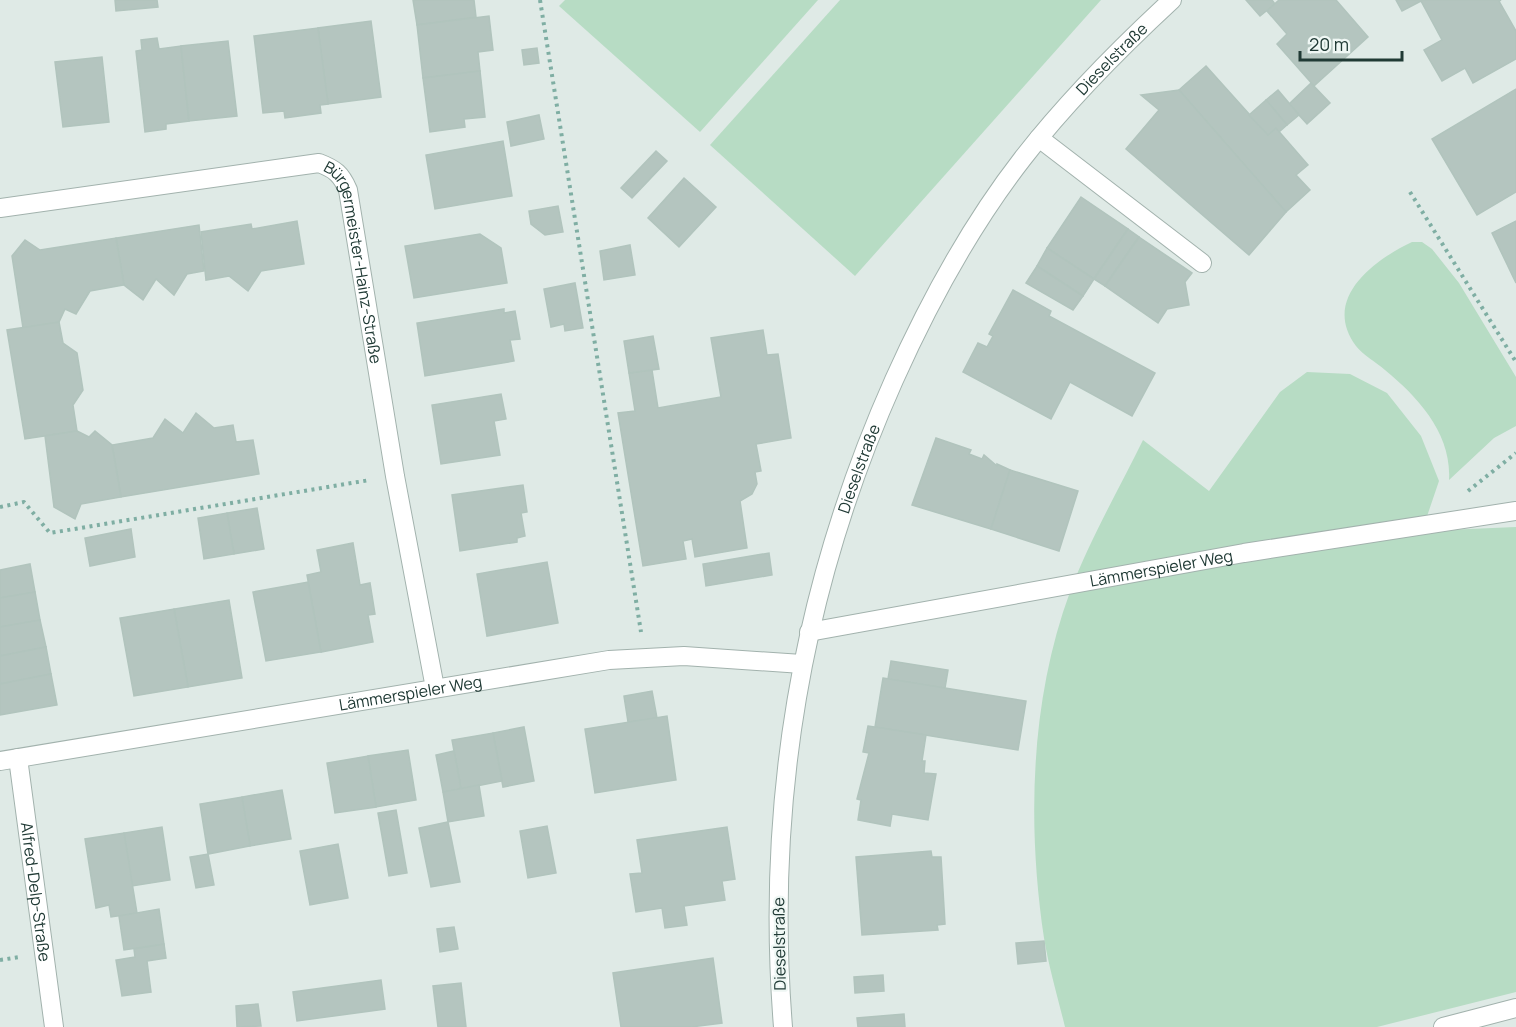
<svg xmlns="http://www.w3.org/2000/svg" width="1516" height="1027" viewBox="0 0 1516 1027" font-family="Manrope,sans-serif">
	<rect width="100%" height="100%" fill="#dfeae6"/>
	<g fill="#b7dcc4">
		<path d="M565 0H818L700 132 559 6Z"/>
		<path d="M840 0H1101L855 276 710 145Z"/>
		<path d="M1412 242H1422L1432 249 1459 283 1516 377V426L1494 438 1449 480C1452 434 1418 397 1385 370 1376 362 1363 355 1356 346 1321 299 1374 260 1412 242Z"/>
		<path d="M1307 372 1350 374 1387 393 1421 436 1439 481 1422 531 1516 527V992L1377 1027H1065C1058 998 1049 968 1044 938 1027 825 1030 700 1070 592 1089 541 1119 489 1143 440L1209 491 1280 392Z"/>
	</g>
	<g fill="#b4c5bf" stroke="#b1c4bd" stroke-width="1.5">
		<path d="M115 0H157L158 7 116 11Z"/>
		<path d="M413 0H474L476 17 417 25Z"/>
		<path d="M1246 0H1272L1275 4 1260 16Z"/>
		<path d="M1279 0H1336L1368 37 1314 86 1277 44 1287 34 1267 11Z"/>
		<path d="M1396 0H1501L1499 1 1516 31V59L1473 83 1465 68 1442 81 1424 50 1442 40 1421 1 1402 11Z"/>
		<path d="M489 16 493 50 478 52 480 71 423 78 417 25Z"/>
		<path d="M371 21 381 97 328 104 318 28Z"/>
		<path d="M318 28 328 104 320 105 321 113 285 118 284 111 263 113 254 36Z"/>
		<path d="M157 38 159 49 181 46 189 121 166 124V129L145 132 136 51 142 50 141 40Z"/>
		<path d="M228 41 237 116 189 121 181 46Z"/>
		<path d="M537 48 539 63 524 65 522 50Z"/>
		<path d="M102 57 109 122 63 127 55 62Z"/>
		<path d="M1206 66 1268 135 1276 128 1308 165 1296 175 1310 190 1286 212 1179 90Z"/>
		<path d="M480 71 485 117 464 119 465 127 430 132 423 78Z"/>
		<path d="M1311 83 1330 103 1307 124 1289 104Z"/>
		<path d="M1516 89V192L1477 215 1432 139Z"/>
		<path d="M1179 90 1286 212 1249 255 1126 149 1159 110 1141 95Z"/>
		<path d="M1278 90 1299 115 1287 125 1266 100Z"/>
		<path d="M1266 100 1287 125 1279 132 1276 128 1268 135 1249 115Z"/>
		<path d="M539 115 544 139 511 146 507 122Z"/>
		<path d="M503 141 512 196 435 209 426 155Z"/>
		<path d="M656 151 667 161 632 198 621 188Z"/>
		<path d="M684 178 716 207 679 247 648 218Z"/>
		<path d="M1081 197 1128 229 1094 279 1047 248Z"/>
		<path d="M558 206 563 232 545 235 531 224 529 211Z"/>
		<path d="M297 221 304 264 261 271 248 291 229 276 206 280 201 232 251 224 252 229Z"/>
		<path d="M1516 221V283L1492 233Z"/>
		<path d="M199 225 204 271 187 274 174 295 156 279 143 300 124 285 116 238Z"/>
		<path d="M1128 229 1139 237 1105 286 1094 279Z"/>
		<path d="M480 234 501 248 507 283 414 298 405 246Z"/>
		<path d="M1139 237 1192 273 1185 282 1189 305 1167 309 1158 323 1105 286Z"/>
		<path d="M116 238 124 285 90 291 76 314 65 309 59 322 23 328 12 256 25 240 40 250Z"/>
		<path d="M630 245 635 275 604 280 600 251Z"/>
		<path d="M1047 248 1094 279 1083 296 1037 266Z"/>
		<path d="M1037 266 1083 296 1073 310 1026 283Z"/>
		<path d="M575 283 583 328 565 331 564 324 551 327 544 289Z"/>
		<path d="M1013 290 1051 311 1049 316 1155 373 1132 416 1070 382 1051 419 963 372 978 343 987 347 993 336 989 334Z"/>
		<path d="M504 309V313L515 311 520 339 510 340 514 361 425 376 417 323Z"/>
		<path d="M59 322 63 343 77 353 83 390 73 405 77 431 25 439 7 330Z"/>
		<path d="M763 330 767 355 778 354 791 438 756 444 761 471 755 472 757 484 752 494 740 501 747 548 695 557 692 539 683 541 686 559 643 566 618 413 635 411 629 373 652 370 658 408 721 397 711 338Z"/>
		<path d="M653 336 659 369 629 373 624 341Z"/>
		<path d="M501 394 506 419 494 421 500 455 441 464 432 405Z"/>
		<path d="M196 413 214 428 233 425 236 442 253 440 259 474 121 497 112 445 153 438 165 419 183 433Z"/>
		<path d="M77 431 89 437 95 431 112 445 121 497 81 504 75 519 54 507 45 436Z"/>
		<path d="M936 438 971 450 969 454 982 459 984 455 997 466V464L1010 470 991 529 912 505Z"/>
		<path d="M1010 470 1078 491 1059 551 991 529Z"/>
		<path d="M523 485 527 512 521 513 525 536 517 538V542L460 551 452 495Z"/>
		<path d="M257 508 264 549 234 554 227 513Z"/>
		<path d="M227 513 234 554 204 559 198 518Z"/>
		<path d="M131 529 135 557 90 566 85 538Z"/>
		<path d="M353 543 360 585 370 583 375 614 368 615 373 642 321 652 307 575 321 572 317 550Z"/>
		<path d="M769 553 772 575 706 586 703 564Z"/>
		<path d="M547 562 558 623 487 636 477 574Z"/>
		<path d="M30 564 35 592 0 598V570Z"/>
		<path d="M308 582 321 652 266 661 253 592Z"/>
		<path d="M35 592 40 620 0 627V598Z"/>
		<path d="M229 600 242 678 188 687 174 609Z"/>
		<path d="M174 609 188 687 134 696 120 618Z"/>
		<path d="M40 620 46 647 0 656V627Z"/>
		<path d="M46 647 51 674 0 684V656Z"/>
		<path d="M891 661 948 670 945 688 888 679Z"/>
		<path d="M51 674 57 705 0 715V684Z"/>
		<path d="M883 678 1026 701 1018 750 875 727Z"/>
		<path d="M652 691 657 718 628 722 624 696Z"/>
		<path d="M667 716 676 780 595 793 585 729Z"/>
		<path d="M868 726 926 735 922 761H925L924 773 936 774 928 820 892 814 890 826 858 820 861 800 857 799 869 753 863 752Z"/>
		<path d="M524 727 534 781 503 787 493 733Z"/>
		<path d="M493 733 502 781 461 789 452 740Z"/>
		<path d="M408 750 416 800 376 807 368 756Z"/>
		<path d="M454 751 461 789 443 792 436 755Z"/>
		<path d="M368 756 376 807 335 813 327 763Z"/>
		<path d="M479 785 484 816 448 822 443 792Z"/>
		<path d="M282 790 291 839 250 846 242 797Z"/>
		<path d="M242 797 250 846 208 854 200 804Z"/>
		<path d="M396 810 407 873 389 876 378 813Z"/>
		<path d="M448 822 460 882 431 887 419 828Z"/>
		<path d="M547 826 556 873 528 878 520 831Z"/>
		<path d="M162 827 170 880 132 886 124 833Z"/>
		<path d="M727 827 735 879 722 881 725 900 684 906 687 925 665 928 662 908 636 912 630 874 642 873 637 840Z"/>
		<path d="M124 833 137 913 111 917 109 905 96 908 85 839Z"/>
		<path d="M338 844 348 898 310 905 300 851Z"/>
		<path d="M931 851 932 857H941L945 924 937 925 938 930 862 935 856 857Z"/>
		<path d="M208 854 214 885 196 888 190 857Z"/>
		<path d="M159 909 164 944 124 950 119 916Z"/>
		<path d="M454 927 458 949 440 952 437 929Z"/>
		<path d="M1044 941 1046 961 1018 964 1016 943Z"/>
		<path d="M164 944 166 958 147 961 151 992 122 996 116 960 135 957 134 949Z"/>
		<path d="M713 958 722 1023 691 1027H621L613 973Z"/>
		<path d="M883 975 884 991 855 993 854 977Z"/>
		<path d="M381 980 385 1009 297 1021 293 992Z"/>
		<path d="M461 983 466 1027H438L433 986Z"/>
		<path d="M258 1004 261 1026 237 1027 236 1006Z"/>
		<path d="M904 1014 905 1027H858L857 1018Z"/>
	</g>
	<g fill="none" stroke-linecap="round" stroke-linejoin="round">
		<defs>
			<g id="service">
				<path d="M1039 138 1202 263"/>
				<path d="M1443 1027 1516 1008"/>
			</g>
			<g id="minor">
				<path id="s1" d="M0 208 319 163C335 169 341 174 348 190L395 476 435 688"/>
				<path id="s2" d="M809 632 1244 553 1516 511"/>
				<path id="s3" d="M18 758 54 1027"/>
				<path id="s4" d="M0 761 609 660 684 656 802 664"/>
			</g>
			<g id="tertiary">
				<path id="s5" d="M783 1027C765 802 802 586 894 380 929 302 970 226 1023 158 1068 100 1119 49 1172 0"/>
			</g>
		</defs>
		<use href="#service" stroke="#a2b2ad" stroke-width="20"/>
		<use href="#minor" stroke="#a2b2ad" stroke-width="20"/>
		<use href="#tertiary" stroke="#a2b2ad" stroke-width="20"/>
		<g stroke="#7faea3" stroke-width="4" stroke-dasharray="3 4.5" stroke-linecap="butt">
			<path d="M540 0 641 632"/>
			<path d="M1410 192 1516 362"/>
			<path d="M1468 491 1516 453"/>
			<path d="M0 507 24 502 50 533 370 480"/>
			<path d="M0 960 20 957"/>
		</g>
		<use href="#service" stroke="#fff" stroke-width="18"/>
		<use href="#minor" stroke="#fff" stroke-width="18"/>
		<use href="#tertiary" stroke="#fff" stroke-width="18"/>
	</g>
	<g text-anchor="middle" stroke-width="4.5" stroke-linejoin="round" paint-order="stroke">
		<g font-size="16" fill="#203a35" stroke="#eff7f4">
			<text dy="6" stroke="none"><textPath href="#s5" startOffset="1054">Dieselstraße</textPath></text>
			<text dy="6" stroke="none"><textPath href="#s1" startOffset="434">Bürgermeister-Hainz-Straße</textPath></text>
			<text dy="6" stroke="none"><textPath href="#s5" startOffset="568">Dieselstraße</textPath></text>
			<text dy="6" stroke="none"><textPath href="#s2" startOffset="358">Lämmerspieler Weg</textPath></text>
			<text dy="6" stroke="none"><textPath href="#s4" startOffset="416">Lämmerspieler Weg</textPath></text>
			<text dy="6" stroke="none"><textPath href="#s3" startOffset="135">Alfred-Delp-Straße</textPath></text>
			<text transform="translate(779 944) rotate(-91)" y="6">Dieselstraße</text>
		</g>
	</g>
	<path d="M1300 51v9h102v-9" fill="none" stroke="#203a35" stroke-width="3"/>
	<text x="1309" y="51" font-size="18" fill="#203a35" stroke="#eff7f4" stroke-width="4.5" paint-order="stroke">20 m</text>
</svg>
